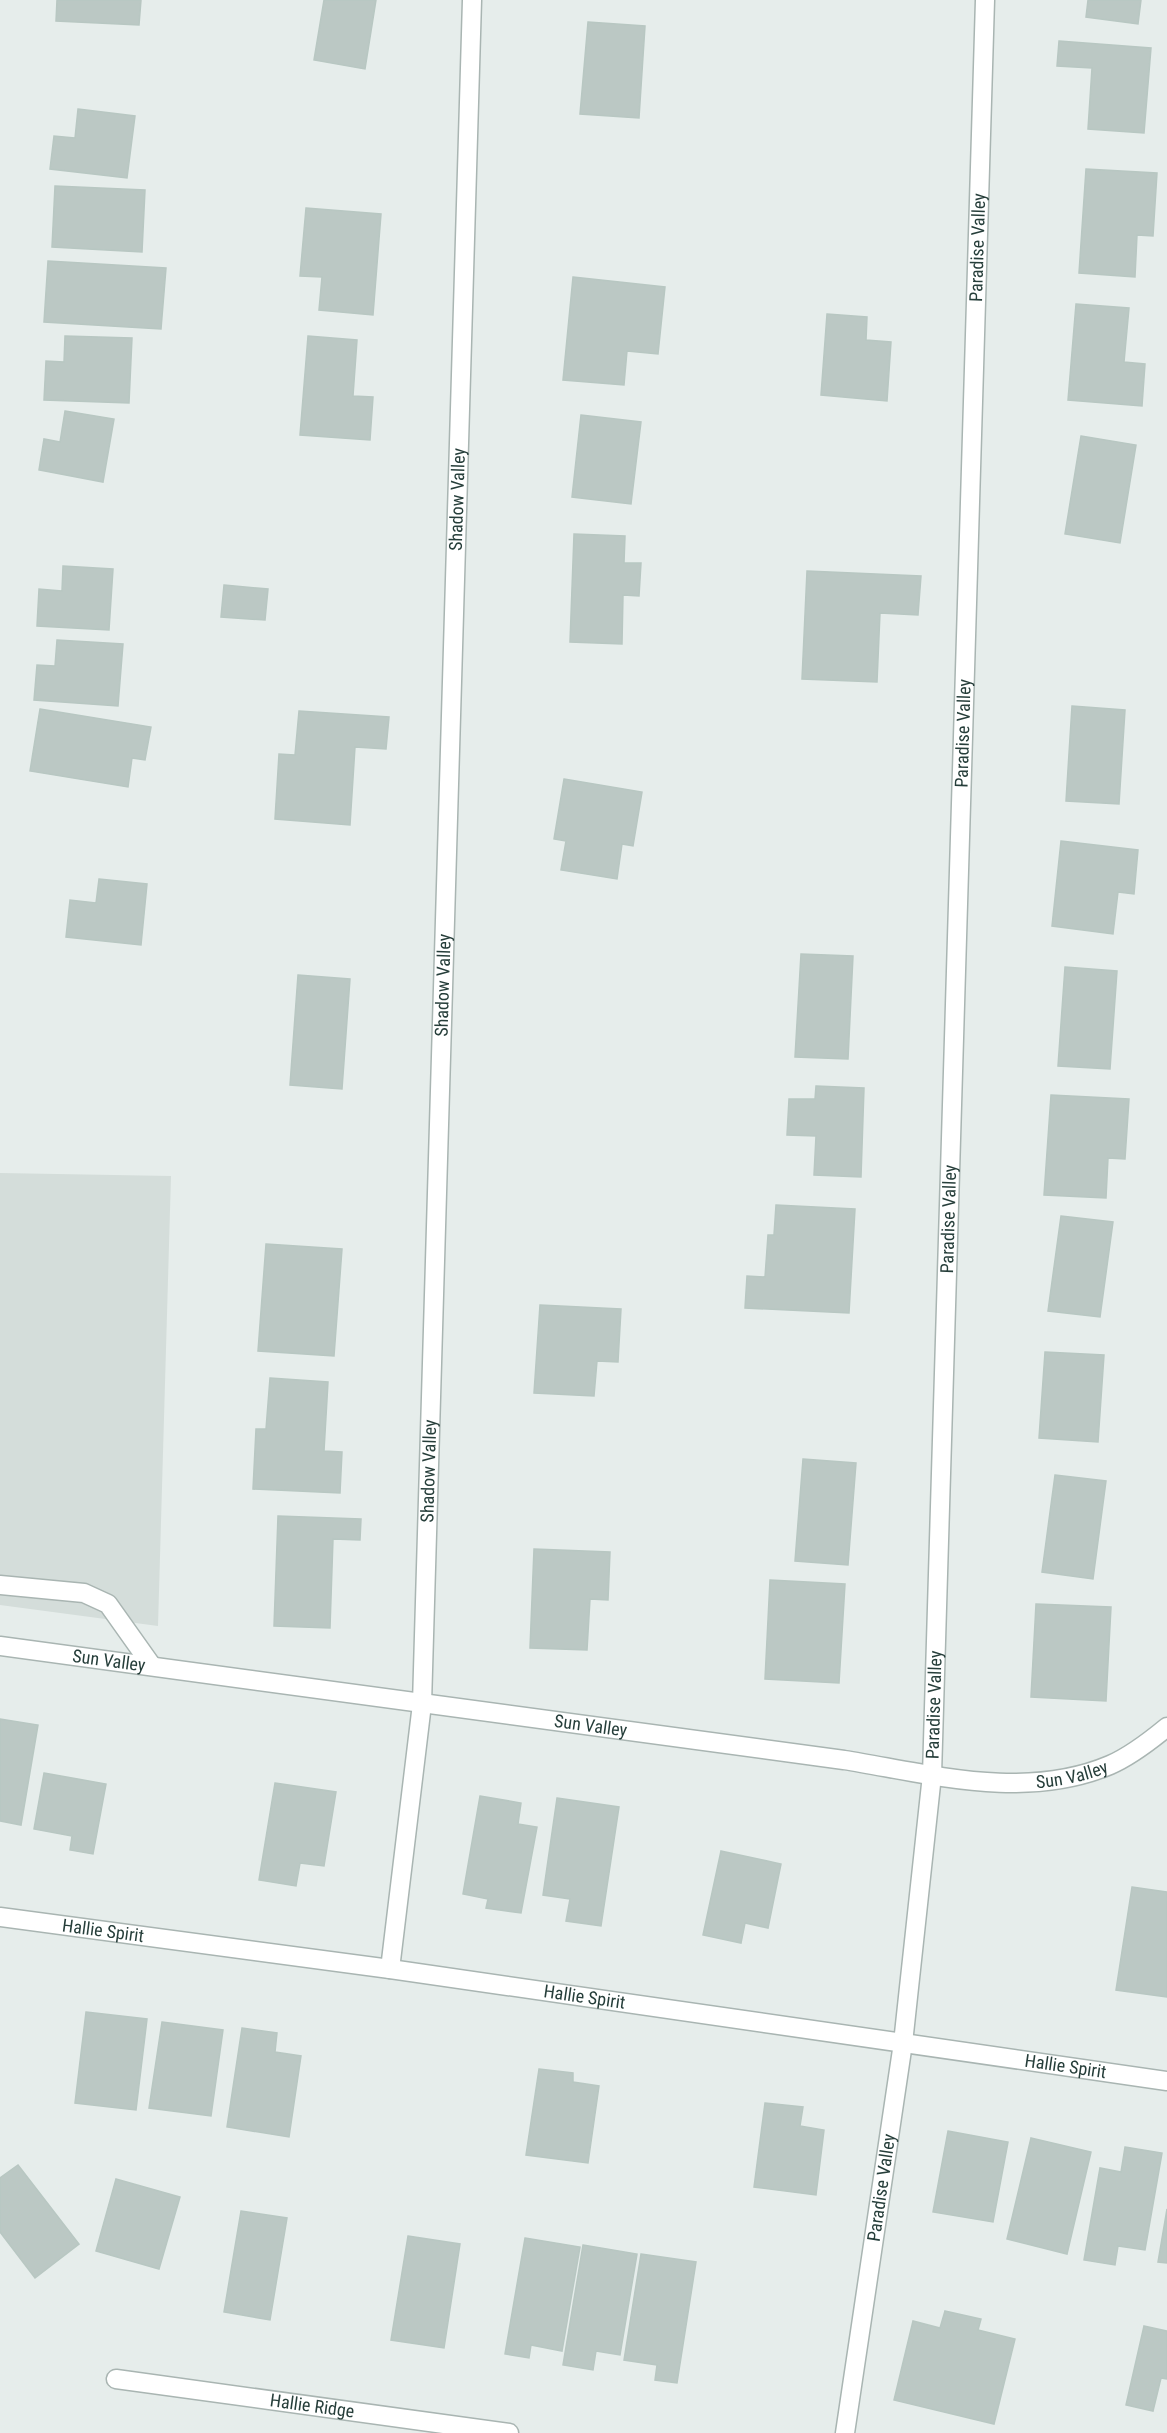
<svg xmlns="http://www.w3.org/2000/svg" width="1167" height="2433" viewBox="0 0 1167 2433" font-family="'Roboto Condensed',sans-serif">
	<rect width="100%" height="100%" fill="#e6edeb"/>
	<path fill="#d4ddda" d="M0 1173 171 1176 158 1626 0 1605Z"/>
	<g fill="#bbc8c4" stroke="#b8c7c2" stroke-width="1.5">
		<path d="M57 0H141L139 25 56 21Z"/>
		<path d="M324 0H376L365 69 314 60Z"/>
		<path d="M1088 0H1141L1138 24 1086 17Z"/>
		<path d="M588 22 645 26 639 118 580 114Z"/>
		<path d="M1059 41 1151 48 1144 133 1088 129 1092 68 1057 66Z"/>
		<path d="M78 109 135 116 127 178 50 169 54 136 75 138Z"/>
		<path d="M1086 169 1157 173 1153 236 1137 235 1135 277 1079 273Z"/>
		<path d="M55 186 145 190 142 252 52 247Z"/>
		<path d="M306 208 381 214 373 315 319 310 322 277 300 276Z"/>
		<path d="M48 261 166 268 161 329 44 322Z"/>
		<path d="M573 277 665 287 658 354 627 351 624 385 563 380Z"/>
		<path d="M1076 304 1129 308 1124 362 1145 364 1142 406 1068 400Z"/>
		<path d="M827 314 867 317 866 340 891 342 887 401 821 395Z"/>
		<path d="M65 336 132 338 129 403 44 400 46 361 64 362Z"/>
		<path d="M308 336 357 340 353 396 373 397 370 440 300 435Z"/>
		<path d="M65 411 114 419 103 482 39 470 44 439 60 442Z"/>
		<path d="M581 415 641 422 631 504 572 497Z"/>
		<path d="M1081 436 1136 445 1120 543 1065 534Z"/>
		<path d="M574 534 625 536 624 563H641L639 596 623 595 622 644 570 642Z"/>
		<path d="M63 566 113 569 109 630 37 626 39 589 62 591Z"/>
		<path d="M807 571 921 576 918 615 880 613 877 682 802 679Z"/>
		<path d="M224 585 268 589 265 620 221 617Z"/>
		<path d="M57 640 123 644 118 706 34 700 37 665 55 666Z"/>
		<path d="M1072 706 1125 710 1119 804 1066 801Z"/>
		<path d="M40 709 151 727 145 760 132 758 128 787 30 771Z"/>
		<path d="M299 711 389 717 386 749 355 747 350 825 275 819 279 754 295 755Z"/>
		<path d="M564 779 642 792 633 846 622 844 617 879 561 870 566 841 554 839Z"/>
		<path d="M1061 841 1138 850 1134 894 1118 892 1113 934 1052 926Z"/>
		<path d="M99 879 147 884 141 945 66 937 70 900 96 903Z"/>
		<path d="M801 954 853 956 848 1059 795 1057Z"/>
		<path d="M1065 967 1117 971 1110 1069 1058 1066Z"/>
		<path d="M298 975 350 979 342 1089 290 1085Z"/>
		<path d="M816 1086 864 1088 861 1177 814 1175 816 1136 787 1135 789 1099H815Z"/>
		<path d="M1051 1095 1129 1099 1125 1159 1108 1158 1106 1198 1044 1195Z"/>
		<path d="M776 1205 855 1209 849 1313 745 1308 747 1276 765 1277 768 1235H774Z"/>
		<path d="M1061 1216 1113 1222 1100 1317 1048 1311Z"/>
		<path d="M266 1244 342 1249 334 1356 258 1351Z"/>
		<path d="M540 1305 621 1309 618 1362 597 1361 594 1396 534 1393Z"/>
		<path d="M1045 1352 1104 1355 1098 1442 1039 1438Z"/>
		<path d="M270 1378 328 1382 324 1451 342 1452 340 1493 253 1489 256 1429H266Z"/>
		<path d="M803 1459 856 1463 848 1565 795 1561Z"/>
		<path d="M1055 1475 1106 1481 1093 1579 1042 1572Z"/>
		<path d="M278 1516 361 1519 360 1540 333 1539 330 1628 274 1626Z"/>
		<path d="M534 1549 610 1552 608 1600 590 1599 587 1650 530 1648Z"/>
		<path d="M770 1580 845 1584 839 1683 765 1679Z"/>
		<path d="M1036 1604 1111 1607 1106 1701 1031 1697Z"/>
		<path d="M0 1719 38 1725 21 1825 0 1821Z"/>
		<path d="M44 1773 106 1784 93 1854 70 1850 72 1836 34 1829Z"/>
		<path d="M275 1783 336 1792 324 1866 300 1863 296 1886 259 1880Z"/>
		<path d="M480 1796 521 1803 518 1824 537 1827 521 1913 486 1908 488 1899 463 1894Z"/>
		<path d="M557 1798 619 1807 601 1926 566 1921 570 1899 543 1895Z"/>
		<path d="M721 1851 781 1864 768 1928 745 1923 741 1943 703 1935Z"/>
		<path d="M1132 1887 1167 1892V1997L1116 1990Z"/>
		<path d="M86 2012 147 2019 136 2110 75 2103Z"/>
		<path d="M162 2022 223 2030 211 2116 149 2108Z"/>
		<path d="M242 2028 277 2033 275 2052 301 2056 289 2137 227 2127Z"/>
		<path d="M539 2069 573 2073V2082L599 2086 588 2163 526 2155Z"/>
		<path d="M765 2103 803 2107 800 2126 824 2130 816 2195 754 2187Z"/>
		<path d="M948 2131 1008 2142 993 2222 933 2212Z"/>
		<path d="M1031 2138 1091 2152 1067 2254 1007 2239Z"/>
		<path d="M1125 2147 1162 2153 1145 2250 1118 2246 1115 2265 1084 2260 1100 2168 1121 2172Z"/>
		<path d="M18 2165 79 2244 35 2278 0 2232V2178Z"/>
		<path d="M116 2179 180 2197 159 2269 96 2251Z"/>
		<path d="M1167 2209V2263L1158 2262Z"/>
		<path d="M241 2211 287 2218 270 2320 224 2312Z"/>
		<path d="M408 2236 460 2244 444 2348 391 2340Z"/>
		<path d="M525 2238 580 2247 562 2351 531 2345 529 2358 505 2354Z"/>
		<path d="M583 2245 637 2254 620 2355 596 2351 593 2370 563 2365Z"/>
		<path d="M641 2254 696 2262 677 2383 655 2380 657 2365 624 2360Z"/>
		<path d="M945 2311 981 2319 978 2330 1015 2339 994 2424 894 2400 913 2321 940 2328Z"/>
		<path d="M1144 2326 1167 2331V2379L1161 2378 1153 2411 1126 2405Z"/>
	</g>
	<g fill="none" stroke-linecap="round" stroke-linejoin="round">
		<defs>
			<path id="service" d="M0 1585 84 1593 108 1604 152 1666"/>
			<g id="minor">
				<path id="s1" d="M0 1646 844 1760C931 1774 1025 1801 1110 1765 1131 1756 1150 1741 1167 1727"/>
				<path id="s2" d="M0 1917 390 1969 1167 2081"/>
				<path id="s3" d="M390 1969 422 1704 472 0"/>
				<path id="s4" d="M116 2379 509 2433"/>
				<path id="s5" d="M845 2433 903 2043 932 1775 985 0"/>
			</g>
		</defs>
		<use href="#service" stroke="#a9b5b2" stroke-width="21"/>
		<use href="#minor" stroke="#a9b5b2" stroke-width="21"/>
		<use href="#service" stroke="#fff" stroke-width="18"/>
		<use href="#minor" stroke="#fff" stroke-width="18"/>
	</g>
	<g text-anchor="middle" stroke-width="4.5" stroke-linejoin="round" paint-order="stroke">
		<g font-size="18" fill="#263e3a" stroke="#f6faf8">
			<text dy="6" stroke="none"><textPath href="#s5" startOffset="2192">Paradise Valley</textPath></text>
			<text dy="6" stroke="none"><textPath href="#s3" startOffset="1472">Shadow Valley</textPath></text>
			<text dy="6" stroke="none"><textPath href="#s5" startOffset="1706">Paradise Valley</textPath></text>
			<text dy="6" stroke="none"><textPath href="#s3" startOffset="986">Shadow Valley</textPath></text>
			<text dy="6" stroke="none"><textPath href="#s5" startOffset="1220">Paradise Valley</textPath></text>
			<text dy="6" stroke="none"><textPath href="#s3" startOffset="500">Shadow Valley</textPath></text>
			<text dy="6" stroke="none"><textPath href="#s1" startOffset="110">Sun Valley</textPath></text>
			<text dy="6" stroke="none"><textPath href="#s5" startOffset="734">Paradise Valley</textPath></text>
			<text dy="6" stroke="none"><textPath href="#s1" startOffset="596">Sun Valley</textPath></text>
			<text dy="6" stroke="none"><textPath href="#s1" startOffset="1082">Sun Valley</textPath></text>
			<text dy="6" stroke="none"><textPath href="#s2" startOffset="104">Hallie Spirit</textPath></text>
			<text dy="6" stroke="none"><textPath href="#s2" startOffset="590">Hallie Spirit</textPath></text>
			<text dy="6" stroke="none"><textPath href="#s2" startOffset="1076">Hallie Spirit</textPath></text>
			<text dy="6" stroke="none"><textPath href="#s5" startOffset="248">Paradise Valley</textPath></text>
			<text dy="6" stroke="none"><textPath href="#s4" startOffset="198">Hallie Ridge</textPath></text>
		</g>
	</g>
</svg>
